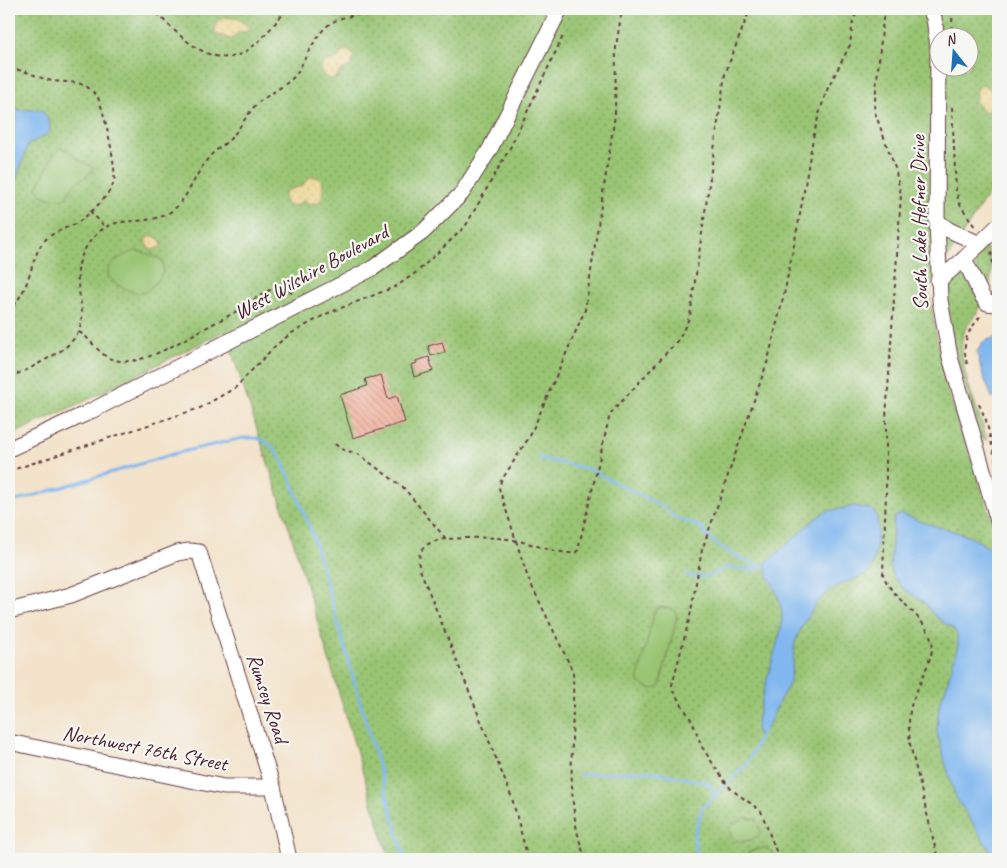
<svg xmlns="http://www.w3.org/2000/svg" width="1007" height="868" viewBox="0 0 1007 868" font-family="Caveat,sans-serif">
	<defs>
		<pattern id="grass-dots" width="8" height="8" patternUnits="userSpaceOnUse" patternTransform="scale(1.25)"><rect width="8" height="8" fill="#99c573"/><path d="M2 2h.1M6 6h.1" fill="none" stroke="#7f9f5f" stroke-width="1.8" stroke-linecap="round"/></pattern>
		<pattern id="sand-dots" width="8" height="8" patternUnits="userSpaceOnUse" patternTransform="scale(1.25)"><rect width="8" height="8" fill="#eeda9e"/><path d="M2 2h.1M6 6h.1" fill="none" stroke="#cebb88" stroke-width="1.8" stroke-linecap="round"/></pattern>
		<pattern id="building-back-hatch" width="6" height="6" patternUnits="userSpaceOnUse" patternTransform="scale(1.25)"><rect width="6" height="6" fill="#f1b39f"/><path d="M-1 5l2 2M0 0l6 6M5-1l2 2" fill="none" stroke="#c59182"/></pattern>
	</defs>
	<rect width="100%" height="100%" fill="#f6f6f2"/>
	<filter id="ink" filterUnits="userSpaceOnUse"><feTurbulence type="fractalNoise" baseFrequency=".02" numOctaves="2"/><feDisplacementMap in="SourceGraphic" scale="10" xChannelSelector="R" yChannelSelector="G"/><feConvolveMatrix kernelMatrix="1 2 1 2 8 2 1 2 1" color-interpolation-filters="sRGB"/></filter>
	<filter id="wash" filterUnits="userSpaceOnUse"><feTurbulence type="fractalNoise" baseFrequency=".0096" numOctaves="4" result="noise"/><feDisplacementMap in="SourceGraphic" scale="20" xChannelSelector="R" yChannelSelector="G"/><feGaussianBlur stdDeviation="1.12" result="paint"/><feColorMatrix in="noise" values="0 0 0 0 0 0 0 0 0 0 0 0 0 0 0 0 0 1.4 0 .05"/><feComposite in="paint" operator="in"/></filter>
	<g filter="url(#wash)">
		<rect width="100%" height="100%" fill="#f3e3cb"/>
		<g fill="url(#grass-dots)" stroke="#72724f" fill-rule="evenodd">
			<path d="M9 9H998V179L928 288 945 383 998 537V859H389L291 534 225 331 85 401 9 436ZM940 38H970V68H940Z"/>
			<path d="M986 247C993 264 993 277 987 293L976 268C976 258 980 254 986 247Z"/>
			<path d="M965 276 982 304C978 313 970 321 965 330 952 357 980 412 987 440L981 438 954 347 947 297 951 285 955 279Z"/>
		</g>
		<g fill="url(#sand-dots)" stroke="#9c7c64">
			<path d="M226 17 239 19 249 27V31C242 33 236 30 233 39H229L223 36 215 34V27L218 21Z"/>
			<path d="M344 50 349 51 354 56 351 66 340 71 336 78 328 79 322 73 321 67 324 62 336 59Z"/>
			<path d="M983 85C994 86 997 106 986 112L980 108 975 100 978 87Z"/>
			<path d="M310 177H318L323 182 322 198 318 203 310 204 304 200 296 205 289 206 285 201 284 195 288 190 302 186Z"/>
			<path d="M150 236H154L160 240 162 246 156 249 150 250 146 244V238Z"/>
		</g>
		<g fill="#99c573" stroke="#72724f">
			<path d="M998 45V103C994 93 996 88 997 78 997 67 989 57 996 46Z"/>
			<path d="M61 148C70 149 72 156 79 160 84 163 89 163 93 169 86 181 73 178 66 198 56 202 41 198 37 188 39 182 43 178 45 172 50 162 51 155 61 148Z"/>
			<path d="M135 251C145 252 154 256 162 260 165 269 163 274 157 281 154 284 149 290 145 292 138 296 115 285 110 279 101 265 125 254 135 251Z"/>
			<path d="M661 607 675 610 677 617 660 685 658 688 650 689 640 683 638 678 655 610Z"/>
			<path d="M745 818 756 819 761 832C754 841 743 843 733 840L729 829 731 825Z"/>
			<path d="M765 848 771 851 773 859H743C746 851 757 849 765 848Z"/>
		</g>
		<g fill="#80b7ef" stroke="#656b8d">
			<path d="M9 110H42L49 121 50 132 28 145 13 189 9 190Z"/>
			<path d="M998 336V399L992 397 982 373 977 352 983 342Z"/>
			<path d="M856 506 873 510 877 517 878 528 876 551 871 569 867 574 832 588 816 604 801 628 795 642 792 670 789 685 782 696 767 728 757 735C752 724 777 647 781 629 783 617 782 603 776 592 771 581 766 575 766 563L815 519 827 511Z"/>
			<path d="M900 514C908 516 915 519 922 522 949 531 980 534 998 558V859L991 852 957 799 952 786 937 733 938 715 940 700 945 691 958 645 957 634 953 628 942 622 932 613 925 603 905 590 893 576 890 566 894 518Z"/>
		</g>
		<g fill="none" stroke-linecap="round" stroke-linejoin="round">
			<g stroke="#80b7ef" stroke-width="3">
				<path d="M539 458 589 469 665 508 676 518 701 527C709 544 743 561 761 566"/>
				<path d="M9 503 177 453 243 438H257L268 443 278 453 291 480 313 536 405 859"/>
				<path d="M686 574 694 577 710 576 727 567 754 570 761 566H765"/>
				<path d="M579 775 636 771 655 772 703 782 710 785 716 795"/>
				<path d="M611 858 612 859"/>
				<path d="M682 859 697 854"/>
				<path d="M702 859 697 854 694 837 702 808 748 763 764 728"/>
			</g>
		</g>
		<g id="blocks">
			<g fill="url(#building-back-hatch)">
				<path d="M442 342 445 352 431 356 428 346Z"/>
				<path d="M429 357 433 371 414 377 411 365 417 363 416 361Z"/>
				<path d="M381 375 388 399 397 396 405 422 353 438 340 395 367 386 365 379Z"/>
			</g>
		</g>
	</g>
	<g filter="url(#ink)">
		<use href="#blocks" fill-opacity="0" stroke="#633c43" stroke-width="1"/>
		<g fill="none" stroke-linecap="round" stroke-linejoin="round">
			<defs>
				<g id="minor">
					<path d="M930 9 934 18 938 47 937 221 940 300 950 357 998 521"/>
					<path d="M937 221 949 230 980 244"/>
					<path d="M964 259 982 296 987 303 996 304 998 301"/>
					<path d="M938 281 964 259 998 226"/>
					<path d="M9 449 85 414 344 283 373 268 423 232 462 193 490 149 560 9"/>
					<path d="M9 611 71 595 177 553 189 551 199 552 273 787 289 859"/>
					<path d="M9 742 224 787H273"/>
				</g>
			</defs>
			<use href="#minor" stroke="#633c43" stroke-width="17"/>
			<g stroke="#633c43" stroke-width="2" stroke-dasharray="4 4" stroke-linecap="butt">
				<path d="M150 9C165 19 176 34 191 44 237 77 259 42 287 9"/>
				<path d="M884 9 874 110 895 168 901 195 886 418V492L883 574C891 599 924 614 932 641 936 654 915 691 911 706 908 718 909 732 910 744L938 859"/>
				<path d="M951 38 953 9"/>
				<path d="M9 70C23 68 34 76 48 80 60 83 74 80 86 86 89 88 95 93 97 96 104 108 117 169 114 181 112 193 87 217 77 223 65 229 54 231 44 241 36 251 33 264 29 276 25 290 18 301 9 312"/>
				<path d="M952 107 956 190 959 203 975 227"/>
				<path d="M90 211 105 227"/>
				<path d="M991 252 995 276 993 286"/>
				<path d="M79 332C92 339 99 356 114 360 142 367 176 343 200 331 212 324 225 318 237 311 250 303 264 290 280 287 286 286 289 289 292 294"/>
				<path d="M967 364C961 340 968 332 982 314"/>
				<path d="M9 376C23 373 31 368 43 361 119 324 54 291 89 243 113 210 136 228 165 215 188 204 194 173 211 155 217 149 225 144 231 138 241 127 248 112 259 102 271 93 285 86 296 75 305 60 312 42 324 29 344 7 386 18 412 9"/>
				<path d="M979 404 986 420 996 462"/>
				<path d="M335 444 341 449 358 454 403 487 446 539C468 538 491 536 513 540 534 543 554 554 575 553L578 550 610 414 679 339 690 316 725 74 750 9"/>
				<path d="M9 471 200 408 235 388 276 345 292 333 326 314 397 286 418 271 465 227 511 146 564 34"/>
				<path d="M446 539C428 541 417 547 419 567L512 798 528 859"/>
				<path d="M586 859C563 807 575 731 573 674L570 665 528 578 499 488 501 481 530 436 585 310 615 115 616 47 622 9"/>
				<path d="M779 859 761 811 732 790 723 779 702 747 692 721 673 691 672 685 690 616 702 550 768 360 785 290 799 220 813 138 819 114 827 90 850 45 853 20 859 9"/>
			</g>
			<use href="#minor" stroke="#fff" stroke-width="15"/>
		</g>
	</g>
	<g text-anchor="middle" stroke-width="4.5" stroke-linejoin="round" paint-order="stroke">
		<g font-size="21" fill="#4a1f2b" stroke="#f6f6f2">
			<text transform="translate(919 223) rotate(-91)" y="7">South Lake Hefner Drive</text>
			<text transform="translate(311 272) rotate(-29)" y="7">West Wilshire Boulevard</text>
			<text transform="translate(268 698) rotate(72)" y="7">Rumsey Road</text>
			<text transform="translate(145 748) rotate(11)" y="7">Northwest 76th Street</text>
		</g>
	</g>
	<rect width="1007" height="868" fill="none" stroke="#f6f6f2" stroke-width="30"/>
	<g transform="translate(954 52) rotate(343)"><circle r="24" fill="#f6f6f2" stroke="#b1a0a2"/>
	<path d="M0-4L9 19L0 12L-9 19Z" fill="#1f6fb2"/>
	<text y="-8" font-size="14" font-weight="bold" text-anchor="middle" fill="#4a1f2b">N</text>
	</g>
</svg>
